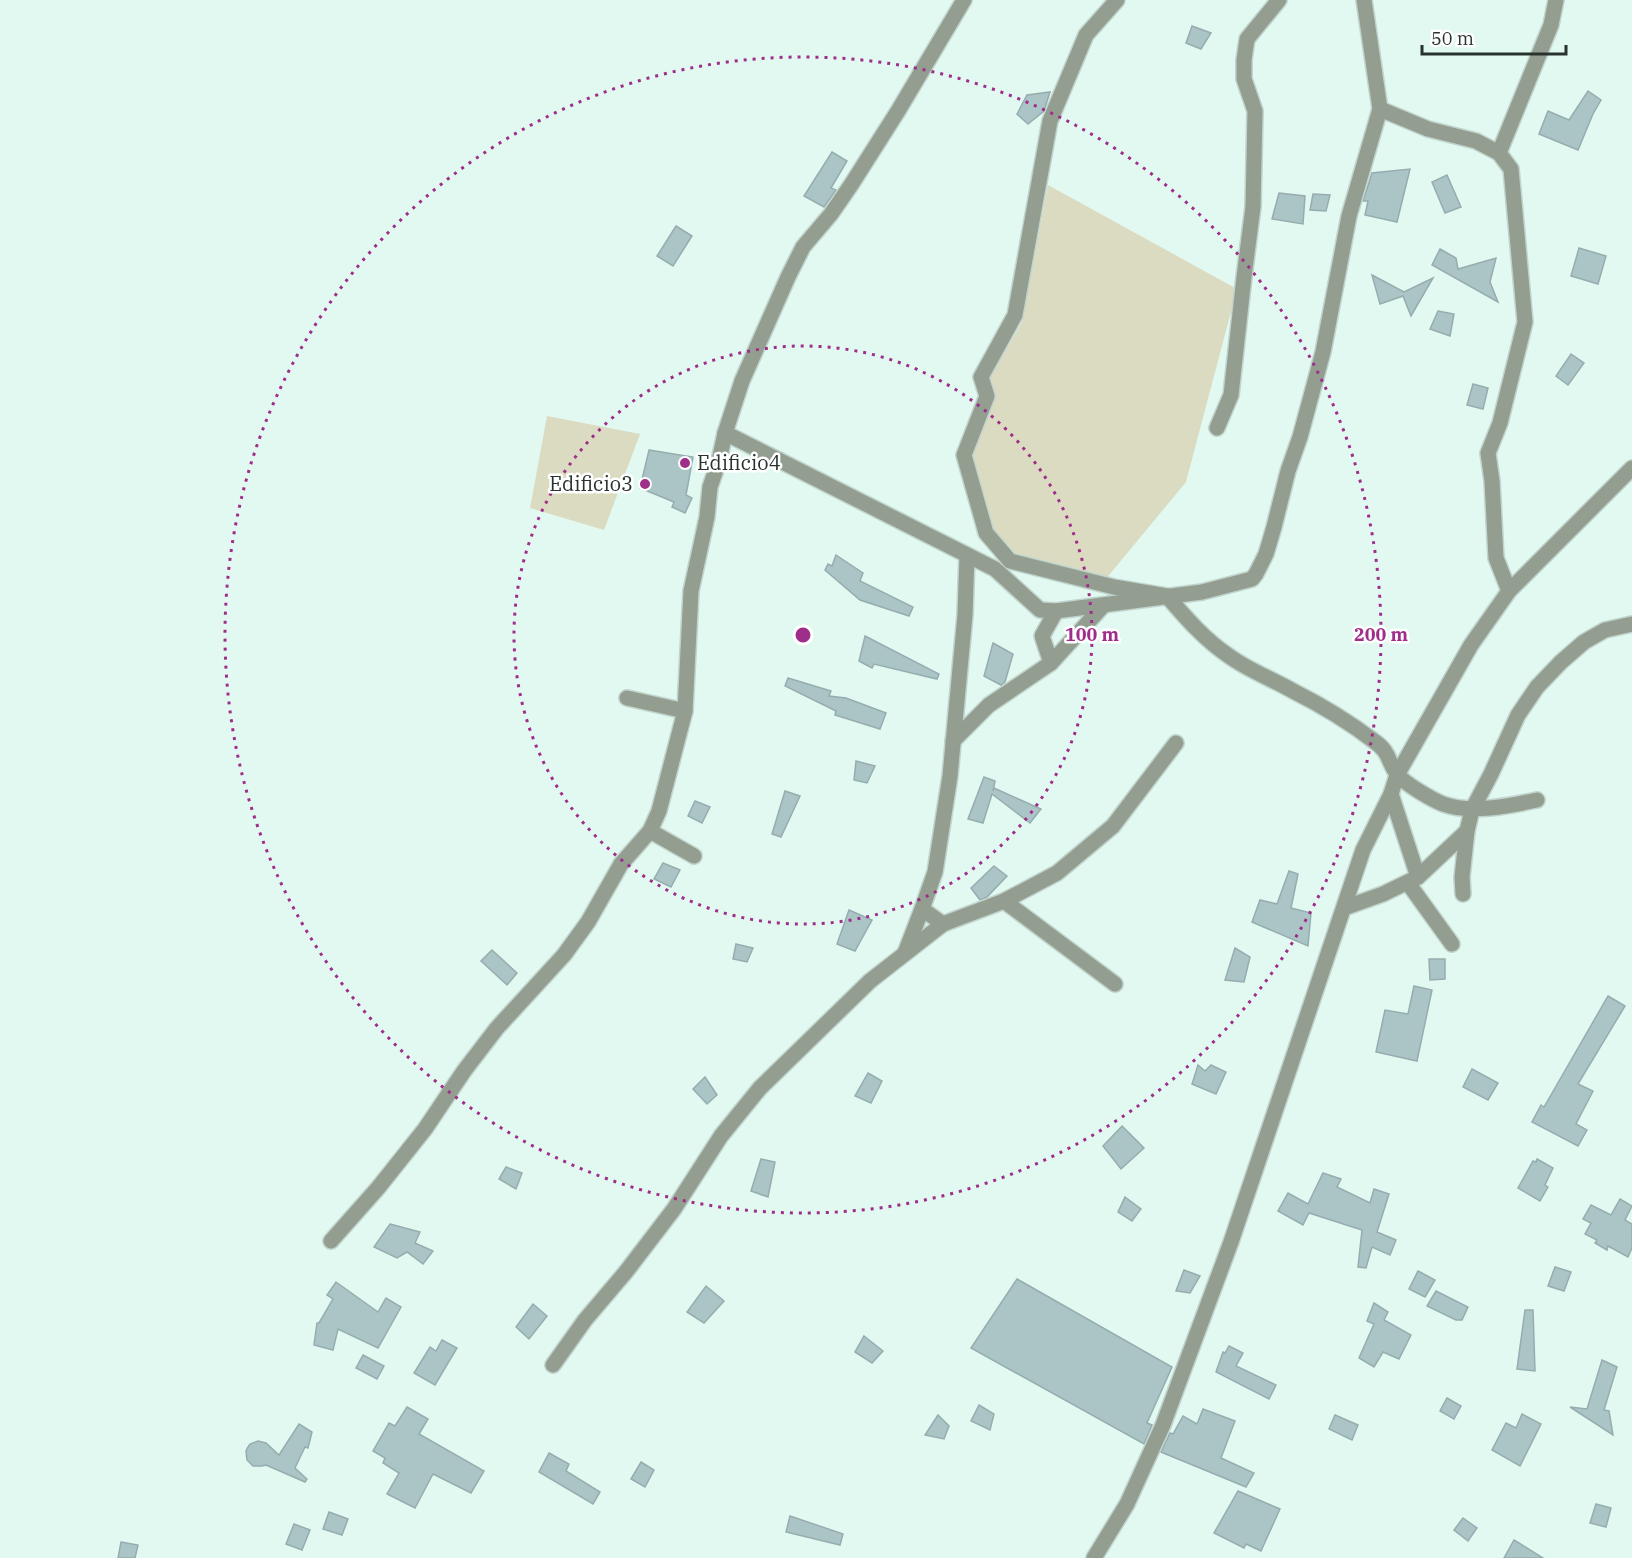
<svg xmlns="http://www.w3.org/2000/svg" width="1632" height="1558" viewBox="0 0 1632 1558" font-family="'IBM Plex Serif',serif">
	<rect width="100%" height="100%" fill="#e2f9f1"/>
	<g fill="#dbdbc1">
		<path d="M1048 185 1237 289 1186 482 1105 580 1017 555 994 530 973 455 996 396 990 378 1022 322Z"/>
		<path d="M547 416 640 434 604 530 530 508Z"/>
	</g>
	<g fill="#abc4c6" stroke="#95adaf" stroke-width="1.5">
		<path d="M1192 26 1211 33 1201 49 1186 43Z"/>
		<path d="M1588 91 1601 100 1593 114 1578 150 1539 134 1548 111 1569 120Z"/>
		<path d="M1050 92 1044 111 1028 124 1017 114 1027 95Z"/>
		<path d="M832 152 847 161 831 188 836 190 824 207 804 196Z"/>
		<path d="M1410 169 1397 222 1365 215 1368 201H1363L1372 173Z"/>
		<path d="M1447 175 1461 207 1445 213 1432 182Z"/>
		<path d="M1279 193 1305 196 1303 224 1272 219Z"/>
		<path d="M1313 194 1330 195 1326 211 1310 210Z"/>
		<path d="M676 226 692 236 673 266 657 256Z"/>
		<path d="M1579 248 1606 256 1598 284 1571 276Z"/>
		<path d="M1440 249 1456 258 1458 269 1496 258 1490 282 1498 302 1432 265Z"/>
		<path d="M1372 275 1404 292 1433 278 1411 316 1403 296 1380 304Z"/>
		<path d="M1438 311 1454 314 1450 336 1430 329Z"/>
		<path d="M1571 354 1584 363 1568 385 1556 376Z"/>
		<path d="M1473 384 1488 388 1483 409 1467 405Z"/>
		<path d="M649 450 693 457 686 495 692 498 685 513 672 507 674 502 640 488Z"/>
		<path d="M836 555 863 573 860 581 913 607 909 616 860 600 825 570 828 564 832 566Z"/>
		<path d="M865 636 939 674 937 679 874 664 872 668 859 661Z"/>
		<path d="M993 643 1013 654 1005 682 1001 685 984 676Z"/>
		<path d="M788 678 831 691 829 696 846 698 886 713 880 729 835 715 836 711 785 686Z"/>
		<path d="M856 761 875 766 867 783 854 780Z"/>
		<path d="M984 777 995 781 993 791 994 788 1041 809 1030 823 992 794 983 823 968 819Z"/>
		<path d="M785 791 800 796 781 837 772 834Z"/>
		<path d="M695 801 710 807 702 823 688 816Z"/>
		<path d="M663 863 680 870 671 887 654 879Z"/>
		<path d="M994 866 1007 876 987 897 980 900 971 888Z"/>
		<path d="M1289 871 1298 874 1291 908 1311 913 1308 946 1252 922 1260 900 1277 904Z"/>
		<path d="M849 910 872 920 855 951 837 944Z"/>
		<path d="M736 944 753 948 747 962 733 959Z"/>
		<path d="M1235 948 1250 957 1244 982 1225 980Z"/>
		<path d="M492 950 517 973 507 985 481 961Z"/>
		<path d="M1429 959H1445V979L1430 980Z"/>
		<path d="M1414 986 1432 990 1417 1061 1376 1052 1385 1010 1408 1014Z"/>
		<path d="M1608 996 1625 1006 1578 1084 1593 1091 1576 1124 1587 1130 1578 1146 1532 1122 1541 1105 1544 1107Z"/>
		<path d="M1198 1065 1205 1071 1211 1065 1226 1072 1216 1094 1192 1084Z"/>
		<path d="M1472 1069 1498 1083 1488 1100 1463 1087Z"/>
		<path d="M868 1073 882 1081 871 1103 855 1096Z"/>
		<path d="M705 1077 717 1095 707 1104 693 1089Z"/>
		<path d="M1122 1126 1144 1148 1121 1169 1103 1146Z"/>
		<path d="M761 1159 775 1162 768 1197 751 1191Z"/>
		<path d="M1537 1159 1553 1168 1545 1185 1548 1187 1540 1201 1518 1188 1533 1161 1536 1162Z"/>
		<path d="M506 1167 522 1173 516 1189 499 1179Z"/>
		<path d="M1323 1173 1341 1179 1337 1187 1370 1203 1374 1189 1389 1194 1377 1232 1396 1240 1390 1255 1372 1247 1366 1268 1358 1267 1362 1230 1309 1213 1303 1225 1278 1211 1288 1193 1308 1204Z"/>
		<path d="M1125 1197 1141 1209 1132 1221 1118 1212Z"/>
		<path d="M1620 1199 1632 1206 1625 1220 1632 1224V1248L1628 1257 1608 1246 1607 1250 1595 1243 1597 1240 1585 1234 1591 1223 1583 1219 1591 1205 1611 1215Z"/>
		<path d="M390 1224 420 1232 415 1243 433 1251 423 1264 407 1252 397 1258 374 1247Z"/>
		<path d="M1555 1267 1571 1272 1564 1291 1548 1286Z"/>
		<path d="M1184 1270 1200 1276 1190 1293 1176 1291Z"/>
		<path d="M1418 1271 1435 1280 1425 1297 1409 1289Z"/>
		<path d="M1017 1279 1172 1367 1147 1423 1152 1425 1144 1444 971 1348Z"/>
		<path d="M336 1282 378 1312 386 1298 401 1307 378 1348 338 1329 333 1350 314 1345 317 1323H319L333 1299 327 1295Z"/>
		<path d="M706 1286 724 1301 704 1323 687 1312Z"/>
		<path d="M1436 1291 1468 1307 1462 1320H1456L1427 1306Z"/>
		<path d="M1374 1303 1388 1312 1384 1320 1411 1335 1399 1359 1383 1352 1374 1367 1359 1358 1374 1324 1367 1321Z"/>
		<path d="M533 1304 547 1316 529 1339 516 1327Z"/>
		<path d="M1525 1310H1533L1535 1371 1517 1369Z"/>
		<path d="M864 1336 883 1351 872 1363 855 1352Z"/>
		<path d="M442 1340 457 1348 435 1385 414 1373 430 1347 436 1351Z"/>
		<path d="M1229 1346 1243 1353 1236 1366 1276 1385 1269 1399 1216 1372 1223 1352 1225 1353Z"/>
		<path d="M363 1355 384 1366 377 1379 356 1368Z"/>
		<path d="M1602 1360 1617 1367 1604 1410 1609 1411 1613 1435 1570 1407 1587 1409Z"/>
		<path d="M1447 1398 1461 1406 1454 1419 1440 1411Z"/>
		<path d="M979 1405 994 1414 990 1430 971 1421Z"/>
		<path d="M407 1407 428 1419 419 1434 484 1471 471 1493 433 1474 415 1508 387 1494 399 1473 383 1463 385 1458 373 1451 389 1423 395 1426Z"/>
		<path d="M1203 1409 1235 1421 1221 1458 1254 1473 1246 1487 1161 1452 1170 1433 1173 1434 1183 1416 1197 1424Z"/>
		<path d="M1522 1414 1541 1424 1520 1466 1492 1450 1506 1423 1516 1428Z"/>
		<path d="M938 1415 949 1426 944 1439 925 1435Z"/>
		<path d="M1335 1415 1358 1425 1352 1440 1329 1429Z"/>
		<path d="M299 1424 312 1432 308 1448 305 1447 295 1468 307 1479 305 1482 266 1465 262 1466H253L247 1460 246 1451 248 1447 250 1444 258 1441 266 1443 279 1455Z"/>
		<path d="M549 1453 569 1464 566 1471 600 1492 593 1504 539 1472Z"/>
		<path d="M641 1462 654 1470 645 1487 631 1479Z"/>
		<path d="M1238 1491 1280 1509 1261 1551 1246 1544 1244 1548 1214 1533Z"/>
		<path d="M1596 1504 1611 1508 1606 1527 1590 1523Z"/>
		<path d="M329 1512 348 1519 342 1535 323 1529Z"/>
		<path d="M790 1516 843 1534 840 1545 786 1532Z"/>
		<path d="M1463 1518 1477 1528 1468 1541 1454 1530Z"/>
		<path d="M294 1524 310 1530 302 1550 286 1544Z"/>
		<path d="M1514 1540 1543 1558H1504Z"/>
		<path d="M121 1542 138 1545 135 1558H118Z"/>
	</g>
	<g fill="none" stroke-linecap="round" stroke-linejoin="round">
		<defs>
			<g id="street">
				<path d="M1117 0 1086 35 1050 121 1015 315 981 377 987 396 964 455 986 533 1010 561 1114 587 1167 596C1186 618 1205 640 1229 656 1248 670 1272 679 1293 691 1321 705 1349 722 1374 741 1391 753 1387 761 1397 774 1405 784 1431 799 1443 804 1470 814 1509 806 1537 800"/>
				<path d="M1380 109 1428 129 1476 141 1499 153 1511 169 1525 322 1500 423 1488 453 1492 481 1496 558 1509 591"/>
				<path d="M1499 153 1551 25 1556 0"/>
				<path d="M1217 428 1231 395 1244 277 1253 207 1255 111 1244 79V60L1247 39 1279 0"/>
				<path d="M725 433 995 569 1040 610 1056 611 1202 592 1252 579 1256 574 1266 554 1274 527 1288 471 1300 437 1323 352 1349 216 1380 109 1364 0"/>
				<path d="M967 555 965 615 950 776 935 872 922 909 943 924 1004 901 1057 873 1113 826 1176 743"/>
				<path d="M1056 611 1042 636 1051 663 1103 606"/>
				<path d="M627 698 685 711"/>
				<path d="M953 741 989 705 1051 663"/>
				<path d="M1391 794 1418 877"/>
				<path d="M650 831 694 856"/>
				<path d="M1408 883 1452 944"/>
				<path d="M1463 894 1462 877 1467 831 1472 810 1491 774 1518 715 1537 687 1561 662 1584 642 1605 630 1632 624"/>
				<path d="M1004 901 1115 984"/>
				<path d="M1344 908 1383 894 1418 877 1467 831"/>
				<path d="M905 953 922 909"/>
				<path d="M331 1241 378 1188 425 1129 464 1071 497 1028 564 955 588 922 621 864 650 831 659 811 685 711 691 591 707 517 710 487 719 461 725 433 742 381 788 277 803 247 831 214 851 185 898 111 964 0"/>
				<path d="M553 1365 585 1320 625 1273 674 1209 721 1136 760 1088 870 981 943 924"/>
				<path d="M1094 1558 1127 1504 1163 1425 1231 1242 1363 850 1391 794 1397 775 1471 645 1509 591 1632 468"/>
			</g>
		</defs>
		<use href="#street" stroke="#c1d5ce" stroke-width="18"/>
		<use href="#street" stroke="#939e90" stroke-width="15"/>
	</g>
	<g fill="none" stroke="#9f2d8a" stroke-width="3" stroke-dasharray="3 6">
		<circle cx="803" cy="635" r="289"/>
		<circle cx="803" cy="635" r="578"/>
	</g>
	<g fill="#9f2d8a" stroke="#fff" stroke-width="2">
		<circle cx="685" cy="463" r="6"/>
		<circle cx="645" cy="484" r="6"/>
	</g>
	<g text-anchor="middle" stroke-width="5" stroke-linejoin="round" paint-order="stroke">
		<g font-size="20" fill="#29322e" stroke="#fff" text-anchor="start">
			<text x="697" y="470">Edificio4</text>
			<text x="633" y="491" text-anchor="end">Edificio3</text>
		</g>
	</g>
	<circle cx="803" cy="635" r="9" fill="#9f2d8a" stroke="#fff" stroke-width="3"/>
	<g font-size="18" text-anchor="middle" font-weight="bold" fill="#9f2d8a" stroke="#fff" stroke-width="5" stroke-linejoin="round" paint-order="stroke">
		<text x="1092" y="641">100 m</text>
		<text x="1381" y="641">200 m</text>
	</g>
	<path d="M1422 45v9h144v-9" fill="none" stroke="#29322e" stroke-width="3"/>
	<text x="1431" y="45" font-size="18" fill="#29322e" stroke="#ffffff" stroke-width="4.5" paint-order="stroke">50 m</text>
</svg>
